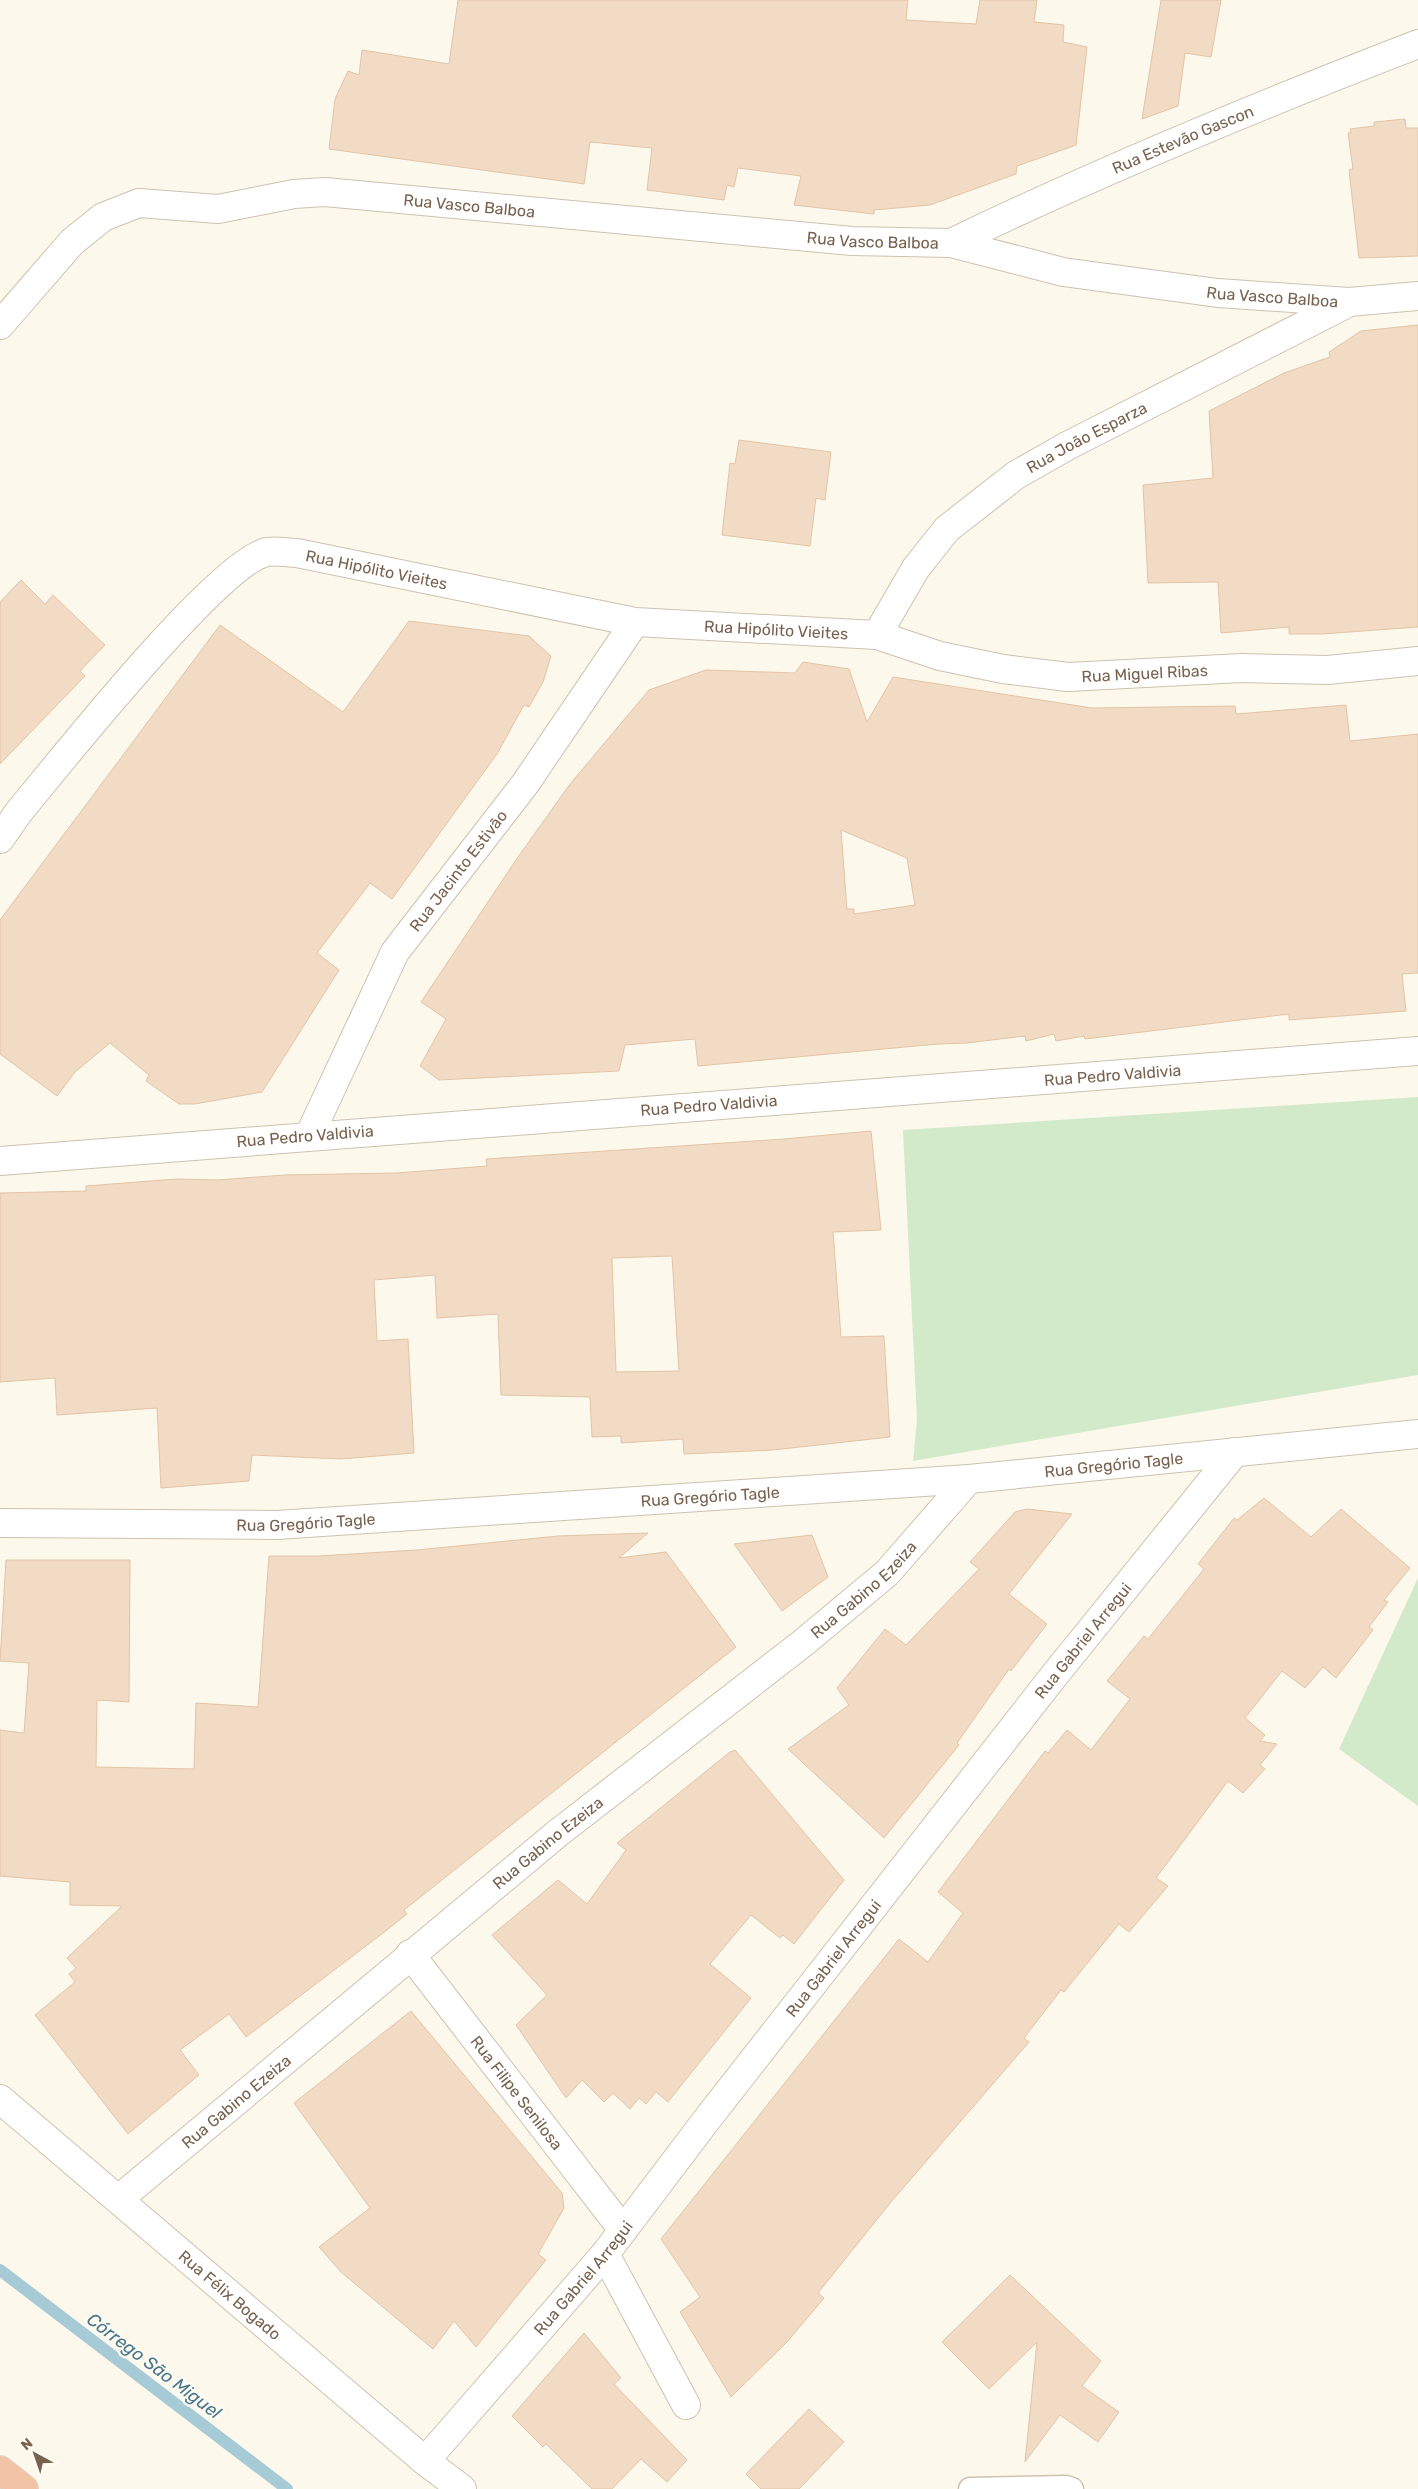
<svg xmlns="http://www.w3.org/2000/svg" width="1418" height="2489" viewBox="0 0 1418 2489" font-family="Rubik,sans-serif">
	<rect width="100%" height="100%" fill="#fcf8ec"/>
	<g fill="#d3eaca">
		<path d="M1418 1097V1375L913 1461 917 1420 903 1130Z"/>
		<path d="M1418 1578V1806L1339 1749Z"/>
	</g>
	<g fill="none" stroke-linecap="round" stroke-linejoin="round">
		<path stroke="#a7cad7" stroke-width="12" d="M0 2270 287 2489"/>
	</g>
	<g fill="#f1dbc4" stroke="#e3c4a5" fill-rule="evenodd">
		<path d="M458 0H908L906 20 976 24 980 0H1037L1034 22 1064 25 1063 42 1087 47 1076 145 1017 166 1016 174 930 205 874 210V214L794 205 801 176 738 168 734 187 727 185 724 200 647 190 652 148 590 142 584 184 329 149 335 99 348 71 359 75 362 50 449 64Z"/>
		<path d="M1161 0H1221L1211 57 1185 53 1178 106 1142 119Z"/>
		<path d="M1405 119 1406 128H1418V256L1359 258 1349 170 1353 169 1348 133H1351L1350 129 1374 126V122Z"/>
		<path d="M1418 325V627L1322 634H1289V627L1221 633 1218 582 1148 583 1143 485 1213 478 1209 411 1284 373 1330 357 1329 352 1361 331Z"/>
		<path d="M739 440 831 452 825 500 816 498 810 546 722 535 730 463 735 464Z"/>
		<path d="M21 580 45 604 53 595 105 645 80 671 85 676 0 764V602Z"/>
		<path d="M409 621 529 636 551 656 543 682 529 707 524 705 497 754 392 899 370 883 317 953 339 970 262 1092 195 1104H179L146 1081 149 1075 110 1043 75 1072 57 1096 0 1054V920L220 625 343 712Z"/>
		<path d="M803 662 849 669 867 722 893 677 1092 708 1235 706 1236 714 1346 705 1350 741 1418 734V973L1402 974 1406 1011 1289 1020V1014L1085 1039 1084 1036 1056 1041 1054 1034 1026 1041 1025 1036 967 1043 938 1044 698 1066 695 1039 625 1045 619 1071 439 1080 420 1066 446 1019 421 1002 518 857 570 784 649 690 706 670 795 673ZM841 830 907 858 915 905 854 914V909H847Z"/>
		<path d="M871 1131 881 1230 833 1232 841 1337 884 1336 890 1437 773 1450 684 1454 683 1439 621 1443V1436L592 1437 590 1397 501 1395 498 1314 437 1318 435 1275 374 1280 377 1341 408 1339 414 1453 340 1459 252 1455 249 1481 161 1488 157 1408 57 1415 55 1378 0 1382V1193L86 1191V1186L176 1179 217 1180 284 1175 397 1173 487 1166 486 1159 784 1139ZM672 1256 679 1371 616 1372 612 1258Z"/>
		<path d="M1264 1498 1311 1537 1341 1509 1410 1568 1384 1600 1388 1602 1369 1627 1373 1630 1336 1678 1323 1667 1305 1688 1282 1671 1245 1718 1265 1735 1260 1741 1277 1744 1260 1765 1265 1769 1243 1793 1228 1781 1156 1878 1168 1886 1129 1932 1119 1924 1064 1992 1061 1990 1024 2038 1029 2042 891 2202 818 2293 824 2298 786 2343 731 2397 680 2312 700 2297 661 2239 899 1939 928 1962 963 1913 938 1892 1045 1751 1048 1753 1067 1730 1091 1750 1130 1699 1107 1681 1144 1636 1148 1639 1204 1569 1198 1564 1234 1518 1237 1520Z"/>
		<path d="M1027 1509 1072 1514 1009 1594 1047 1624 1011 1671 1009 1669 957 1743 959 1745 884 1838 788 1749 849 1705 837 1688 885 1629 906 1645 979 1569 970 1562 1015 1512Z"/>
		<path d="M648 1533 619 1558 666 1552 736 1647 404 1910 407 1914 383 1933 246 2037 229 2014 180 2050 199 2075 128 2134 35 2015 75 1982 69 1974 76 1968 67 1958 122 1906 70 1905V1882L0 1876V1730L24 1733 29 1663 0 1661 6 1560H130L129 1702 97 1700 96 1767 194 1769 196 1703 258 1707 269 1556H319L417 1550 558 1536Z"/>
		<path d="M812 1535 828 1577 782 1611 734 1544Z"/>
		<path d="M735 1750 844 1880 794 1944 783 1935 780 1938 751 1915 710 1964 751 1998 668 2102 656 2092 646 2104 639 2098 630 2109 613 2093 604 2102 582 2080 566 2098 516 2025 547 1995 492 1935 558 1880 587 1904 626 1850 617 1843 730 1752Z"/>
		<path d="M411 2011 562 2193 564 2208 538 2254 546 2260 476 2347 454 2321 433 2349 341 2272 319 2247 370 2208 294 2103Z"/>
		<path d="M1010 2275 1101 2361 1082 2386 1119 2412 1098 2442 1060 2415 1025 2462 1037 2342 989 2389 942 2342Z"/>
		<path d="M584 2333 621 2378 614 2384 687 2460 667 2482 641 2459 612 2489H592L546 2444 543 2447 512 2416Z"/>
		<path d="M809 2409 844 2442 799 2489H761L746 2474Z"/>
	</g>
	<g fill="none" stroke-linecap="round" stroke-linejoin="round">
		<defs>
			<path id="lane" d="M970 2489 1066 2487 1072 2489"/>
			<g id="street">
				<path id="s1" d="M951 243C1103 170 1260 105 1418 44"/>
				<path id="s2" d="M0 325 72 242 103 217 139 203 218 209 294 194 325 192 852 241 951 243 1063 272 1218 293 1349 302 1418 296"/>
				<path id="s3" d="M877 635 916 568 947 529 1016 475 1069 445 1348 303"/>
				<path id="s4" d="M0 839 18 813C57 766 218 562 267 552 276 550 288 553 297 553L635 622 877 635 940 656 1003 669 1068 677 1242 668 1328 670 1418 661"/>
				<path id="s5" d="M310 1134 395 952 525 784 635 622"/>
				<path id="s6" d="M0 1161C472 1120 945 1089 1418 1051"/>
				<path id="s7" d="M0 1523 277 1525 969 1479 1418 1434"/>
				<path id="s8" d="M410 1954 623 2230"/>
				<path id="s9" d="M0 2099 425 2461 462 2489"/>
				<path id="s10" d="M120 2198 558 1833 803 1643 887 1573 969 1479"/>
				<path d="M605 2254 686 2405"/>
				<path id="s11" d="M425 2461 605 2254 708 2118 1053 1677 1235 1452"/>
			</g>
			<path id="highway" d="M0 2470 24 2489"/>
		</defs>
		<use href="#lane" stroke="#cfc1b0" stroke-width="25"/>
		<use href="#street" stroke="#cfc1b0" stroke-width="30"/>
		<use href="#highway" stroke="#dcd6d1" stroke-width="30"/>
		<use href="#lane" stroke="#fff" stroke-width="22"/>
		<use href="#street" stroke="#fff" stroke-width="28"/>
		<use href="#highway" stroke="#f3c3a6" stroke-width="28"/>
	</g>
	<g text-anchor="middle" stroke-width="5" stroke-linejoin="round" paint-order="stroke">
		<g font-size="16" fill="#78624e" stroke="#fefbf3">
			<text dy="6" stroke="none"><textPath href="#s1" startOffset="254">Rua Estevão Gascon</textPath></text>
			<text dy="6" stroke="none"><textPath href="#s2" startOffset="521">Rua Vasco Balboa</textPath></text>
			<text dy="6" stroke="none"><textPath href="#s2" startOffset="926">Rua Vasco Balboa</textPath></text>
			<text dy="6" stroke="none"><textPath href="#s2" startOffset="1331">Rua Vasco Balboa</textPath></text>
			<text dy="6" stroke="none"><textPath href="#s3" startOffset="295">Rua João Esparza</textPath></text>
			<text dy="6" stroke="none"><textPath href="#s4" startOffset="506">Rua Hipólito Vieites</textPath></text>
			<text dy="6" stroke="none"><textPath href="#s4" startOffset="911">Rua Hipólito Vieites</textPath></text>
			<text dy="6" stroke="none"><textPath href="#s4" startOffset="1285">Rua Miguel Ribas</textPath></text>
			<text dy="6" stroke="none"><textPath href="#s5" startOffset="304">Rua Jacinto Estivão</textPath></text>
			<text dy="6" stroke="none"><textPath href="#s6" startOffset="1116">Rua Pedro Valdivia</textPath></text>
			<text dy="6" stroke="none"><textPath href="#s6" startOffset="711">Rua Pedro Valdivia</textPath></text>
			<text dy="6" stroke="none"><textPath href="#s6" startOffset="306">Rua Pedro Valdivia</textPath></text>
			<text dy="6" stroke="none"><textPath href="#s7" startOffset="1116">Rua Gregório Tagle</textPath></text>
			<text dy="6" stroke="none"><textPath href="#s7" startOffset="711">Rua Gregório Tagle</textPath></text>
			<text dy="6" stroke="none"><textPath href="#s7" startOffset="306">Rua Gregório Tagle</textPath></text>
			<text dy="6" stroke="none"><textPath href="#s10" startOffset="961">Rua Gabino Ezeiza</textPath></text>
			<text dy="6" stroke="none"><textPath href="#s11" startOffset="1052">Rua Gabriel Arregui</textPath></text>
			<text dy="6" stroke="none"><textPath href="#s10" startOffset="556">Rua Gabino Ezeiza</textPath></text>
			<text dy="6" stroke="none"><textPath href="#s11" startOffset="648">Rua Gabriel Arregui</textPath></text>
			<text dy="6" stroke="none"><textPath href="#s8" startOffset="175">Rua Filipe Senilosa</textPath></text>
			<text dy="6" stroke="none"><textPath href="#s10" startOffset="151">Rua Gabino Ezeiza</textPath></text>
			<text dy="6" stroke="none"><textPath href="#s11" startOffset="242">Rua Gabriel Arregui</textPath></text>
			<text dy="6" stroke="none"><textPath href="#s9" startOffset="302">Rua Félix Bogado</textPath></text>
		</g>
		<g font-size="18" font-style="italic" fill="#48778a" stroke="#fefbf3">
			<text transform="translate(154 2366) rotate(37)" y="6">Córrego São Miguel</text>
		</g>
	</g>
	<g transform="translate(35 2454) rotate(320)" stroke="#fefbf3" stroke-width="4" paint-order="stroke">
	<path d="M0-4L9 19L0 12L-9 19Z" fill="#78624e"/>
	<text y="-8" font-size="14" font-weight="bold" text-anchor="middle" fill="#78624e">N</text>
	</g>
</svg>
